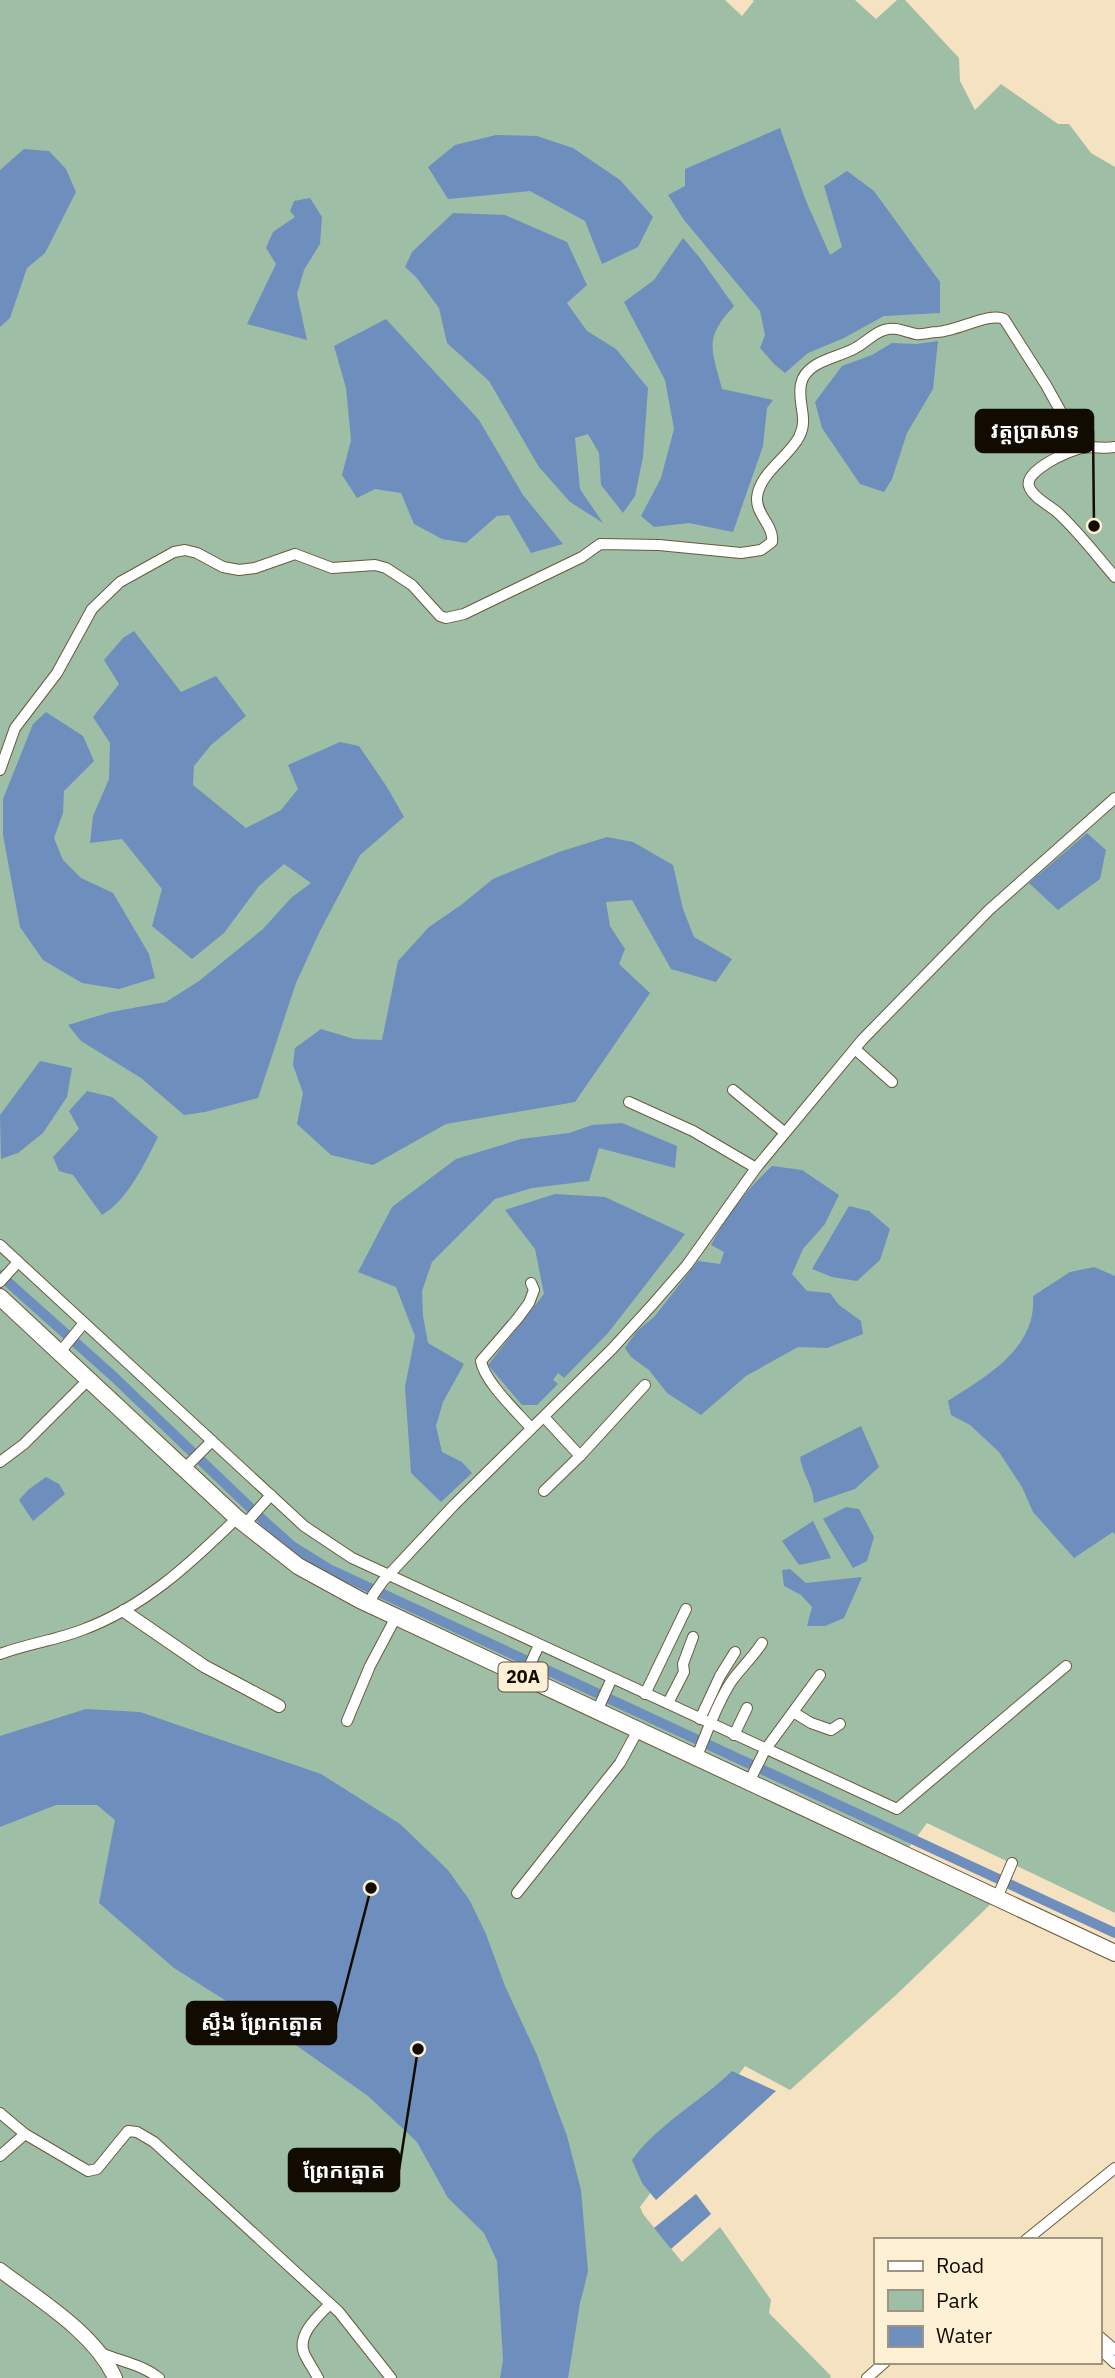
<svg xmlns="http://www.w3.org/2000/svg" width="1115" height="2378" viewBox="0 0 1115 2378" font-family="'IBM Plex Sans','Noto Sans Khmer',sans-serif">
	<rect width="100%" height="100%" fill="#f4e2c0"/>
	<path fill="#9ebea5" d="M0 0H725L742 16 754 1 752 0H855L876 19 897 0H905L959 58 960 81 975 110 1001 84 1058 124H1069L1091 153 1115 167V1913L927 1823 904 1854 997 1898 896 1995 790 2090 745 2066 640 2207 643 2214 682 2262 720 2227 771 2300 769 2313 831 2376 830 2378H567L584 2282 512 2378H0Z"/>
	<g fill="#6e8fbd">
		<path d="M780 128 806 201 830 255 842 247 824 186 847 171 874 191 940 282V313L884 316 844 338 808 353 785 373 774 364 760 348 765 335 760 311 684 220 668 195 685 186V169Z"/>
		<path d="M496 135 537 136 573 148 620 180 653 217 638 247 602 264 585 221 530 191 448 199 428 167 455 145Z"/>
		<path d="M24 149 49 151 66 169 76 192 45 253 27 268 10 318 0 327V170Z"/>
		<path d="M310 198 322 217 320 244 304 270 297 294 307 340 247 324 276 264 266 248 273 232 295 217 290 211 294 201Z"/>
		<path d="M453 213 505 215 567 242 587 285 567 303 587 331 616 349 648 388 643 457 635 496 623 513 601 485 599 453 588 434 575 438 580 489 603 523 570 502 539 467 489 381 447 343 439 308 416 277 405 267 412 252Z"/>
		<path d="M683 238 700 258 734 306C703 339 712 350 722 389L773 400 767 408 763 446 733 532 689 523 654 527 641 516 661 478 674 429 665 380 624 302 654 280Z"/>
		<path d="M386 319 479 420 523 495 563 544 531 553 509 515 497 516 466 543 442 539 414 524 401 493 375 489 357 498 342 475 351 440 346 388 334 346Z"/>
		<path d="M938 341 933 389 907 433 892 479 884 492 860 484 822 428 815 402 842 366 872 355 892 343 917 344Z"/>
		<path d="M134 631 181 692 216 676 246 716 211 745 194 766 193 785 246 828 281 810 298 789 288 765 340 742 359 746 387 787 404 817 360 855 319 933 296 983 258 1098 205 1112 184 1115 141 1078 81 1041 68 1025 111 1012 166 1002 199 981 263 929 291 898 311 883 284 864 259 886 224 933 192 959 152 926 162 889 122 839 90 843 93 816 109 779 110 743 93 717 119 684 104 660 123 638Z"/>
		<path d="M46 712 83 736 94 761 64 791 63 813 54 838 63 860 81 878 113 893 149 954 155 978 119 989 82 983 43 960 20 927 3 835V799L33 724Z"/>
		<path d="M1087 833 1106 850 1100 879 1058 910 1029 883Z"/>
		<path d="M607 837 633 842 673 865 683 909 694 937 732 959 716 982 671 969 632 900 606 902 610 926 625 949 619 964 650 993 575 1102 446 1124 373 1165 331 1155 297 1124 303 1093 293 1065 295 1048 321 1029 354 1039 382 1040 398 961 429 927 461 905 493 879 559 852Z"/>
		<path d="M40 1061 72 1068 67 1097 43 1133 18 1153 1 1159 0 1115Z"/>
		<path d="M87 1091 112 1097 158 1137C145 1163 127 1201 102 1215L73 1175 59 1171 53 1157 79 1129 69 1111Z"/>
		<path d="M622 1123 677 1146 675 1168 599 1148 589 1181 532 1188 495 1199 432 1262 422 1291 423 1316 428 1343 464 1364 443 1402 436 1426 442 1452 462 1462 472 1473 441 1502 411 1473 405 1387 415 1336 396 1287 358 1272 392 1207 456 1159 521 1139 569 1133 592 1125Z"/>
		<path d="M772 1166 802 1170 839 1195 825 1224 803 1249 792 1274 807 1291 830 1293 839 1305 861 1321 863 1334 827 1348 798 1347 746 1376 701 1415 667 1393 649 1370 631 1357 625 1348 637 1331 654 1317 698 1261 720 1264 724 1252 711 1245C727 1215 747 1189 772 1166Z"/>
		<path d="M555 1194 605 1197 685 1234 608 1333 564 1378 558 1373 553 1380 558 1384 537 1405H522L488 1365 544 1294 535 1249 505 1210Z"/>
		<path d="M849 1206 869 1211 890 1229 880 1260 857 1281 832 1277 812 1269Z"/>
		<path d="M1094 1267 1115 1276V1535L1113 1532 1074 1558 1033 1512 1022 1487 999 1452 970 1425 951 1415 948 1401C986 1376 1037 1349 1033 1296L1070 1272Z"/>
		<path d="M861 1426 879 1467 855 1489 814 1503C813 1485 802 1474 800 1457Z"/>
		<path d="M46 1477 59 1484 65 1494 33 1521 19 1500 28 1490Z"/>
		<path d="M846 1507 859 1509 874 1537 867 1561 853 1568 823 1519Z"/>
		<path d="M813 1521 831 1558 799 1565 782 1541Z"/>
		<path d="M790 1569 806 1583 862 1577 844 1618 825 1626H807L812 1607 801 1595 784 1586 782 1570Z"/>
		<path d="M86 1709 140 1712 321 1774 400 1824 448 1870 470 1901 486 1934 505 1986 537 2055 567 2136 581 2190 588 2271 580 2304 568 2378H500L503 2360 497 2261 484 2233 448 2198 417 2142 368 2096 293 2043 174 1968 99 1903 115 1820 97 1805H56L0 1827V1736Z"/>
		<path d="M732 2071 776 2091 656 2200 642 2183 632 2160C658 2124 700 2102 732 2071Z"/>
		<path d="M696 2194 711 2214 671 2249 654 2228Z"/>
	</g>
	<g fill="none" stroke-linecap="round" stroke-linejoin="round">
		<path stroke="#6e8fbd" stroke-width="10" d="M0 1275 113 1376 263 1520 292 1546 329 1569 1115 1933"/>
		<defs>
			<g id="minor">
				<path d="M1115 447C1104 449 1093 446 1082 448 1069 450 1024 471 1029 486 1032 497 1049 505 1057 512 1078 531 1096 555 1115 577"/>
				<path d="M0 770 15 728 57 673 92 609 120 582 174 552 185 550 197 553 223 567 239 570 255 568 295 554 332 568 375 565 386 568 412 585 440 616 446 618 464 614 582 557 600 544 659 545 741 553 761 550 772 542C774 525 756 515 757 498 759 473 788 458 799 437 809 419 797 403 801 384 806 360 840 358 857 347 866 342 874 333 884 330 895 326 905 332 916 334 923 335 930 332 937 332 957 331 990 312 1004 319L1046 385 1081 448"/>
				<path d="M855 1049 892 1082"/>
				<path d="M733 1090 784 1132"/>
				<path d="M629 1102 693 1131 756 1168"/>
				<path d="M0 1245 304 1526 352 1558 897 1809 1066 1666"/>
				<path d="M0 1282 18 1262"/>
				<path d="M531 1283 534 1290 529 1303 518 1318 481 1361C484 1381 517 1412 531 1428"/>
				<path d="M60 1352 84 1323"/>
				<path d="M544 1417 580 1456 645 1385"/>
				<path d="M0 1462 24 1444 89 1379"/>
				<path d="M185 1468 212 1441"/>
				<path d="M544 1491 580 1456"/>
				<path d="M245 1524 271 1495"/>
				<path d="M370 1605 373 1595 383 1581 454 1505 612 1349 653 1304 687 1265 756 1168 862 1040 989 910 1115 798"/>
				<path d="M0 1654C27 1644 56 1640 82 1630 144 1607 190 1564 237 1518"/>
				<path d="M524 1678 539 1645"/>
				<path d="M645 1694 686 1609"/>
				<path d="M668 1703 684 1672 683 1664 693 1637"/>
				<path d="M597 1711 612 1678"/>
				<path d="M793 1712 811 1723 831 1730 840 1724"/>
				<path d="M700 1719 720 1676 735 1652"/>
				<path d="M347 1721 370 1666 396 1617"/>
				<path d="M734 1735 747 1708"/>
				<path d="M696 1758C707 1733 716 1705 731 1682 740 1669 753 1657 762 1643"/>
				<path d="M749 1782 765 1750 820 1675"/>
				<path d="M517 1893 620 1763 638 1730"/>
				<path d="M997 1898 1012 1863"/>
				<path d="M0 2113 25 2134 88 2171 97 2169 128 2131 137 2132 154 2142 339 2312 391 2378"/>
				<path d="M0 2156 25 2134"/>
				<path d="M1026 2240 1115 2168"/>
				<path d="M1099 2336 1115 2350"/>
				<path d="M1099 2348 1115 2363"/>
				<path d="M101 2353C122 2362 141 2364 159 2378"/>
				<path d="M318 2378C314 2370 308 2362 304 2353 297 2335 317 2317 329 2305"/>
				<path d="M867 2378 885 2362"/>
			</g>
			<path id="tertiary" d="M124 1611 204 1666 279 1706"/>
			<path id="secondary" d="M0 2270C38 2299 95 2333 115 2378"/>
			<path id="primary" d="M0 1297 237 1518 298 1566 360 1600 1115 1953"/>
		</defs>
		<use href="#minor" stroke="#695a3c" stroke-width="12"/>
		<use href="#tertiary" stroke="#695a3c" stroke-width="14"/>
		<use href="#secondary" stroke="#695a3c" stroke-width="16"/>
		<use href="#primary" stroke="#695a3c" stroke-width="18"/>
		<use href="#minor" stroke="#fff" stroke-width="10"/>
		<use href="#tertiary" stroke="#fff" stroke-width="12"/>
		<use href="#secondary" stroke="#fff" stroke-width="14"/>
		<use href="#primary" stroke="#fff" stroke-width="16"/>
	</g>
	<g text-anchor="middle" stroke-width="7" stroke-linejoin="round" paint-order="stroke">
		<rect fill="#fef0d4" stroke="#585041" stroke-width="2" x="498.5" y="1662.5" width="49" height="29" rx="5"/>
		<g font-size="18" font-weight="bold" fill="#110b02">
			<text x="523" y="1683">20A</text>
		</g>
	</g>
	<path fill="none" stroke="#110b02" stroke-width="2.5" d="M1094 526L1093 431M371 1888L336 2023M418 2049L399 2170"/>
	<g fill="#110b02" stroke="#fef0d4" stroke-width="2.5">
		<circle cx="1094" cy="526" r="7"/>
		<circle cx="371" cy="1888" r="7"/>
		<circle cx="418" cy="2049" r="7"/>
	</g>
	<g fill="#110b02" stroke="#110b02" stroke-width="2.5">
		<rect x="976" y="410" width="117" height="42" rx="7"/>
		<rect x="187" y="2002" width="149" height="42" rx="7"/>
		<rect x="289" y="2149" width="110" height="42" rx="7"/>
	</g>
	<g font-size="21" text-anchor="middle" font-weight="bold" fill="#fff">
		<text x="1035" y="438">វត្តប្រាសាទ</text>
		<text x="262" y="2030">ស្ទឹង ព្រែកត្នោត</text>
		<text x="344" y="2178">ព្រែកត្នោត</text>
	</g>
	<rect x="874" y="2238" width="228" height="126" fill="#fef0d4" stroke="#9f9480" stroke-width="2"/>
	<rect x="888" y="2261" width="35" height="10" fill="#ffffff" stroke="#9f9480" stroke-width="2"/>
	<text x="936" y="2273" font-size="21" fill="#110b02">Road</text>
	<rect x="888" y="2290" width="35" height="21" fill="#9ebea5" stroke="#9f9480" stroke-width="2"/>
	<text x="936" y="2308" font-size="21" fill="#110b02">Park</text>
	<rect x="888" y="2326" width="35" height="21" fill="#6e8fbd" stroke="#9f9480" stroke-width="2"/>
	<text x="936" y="2343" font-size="21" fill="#110b02">Water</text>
</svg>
